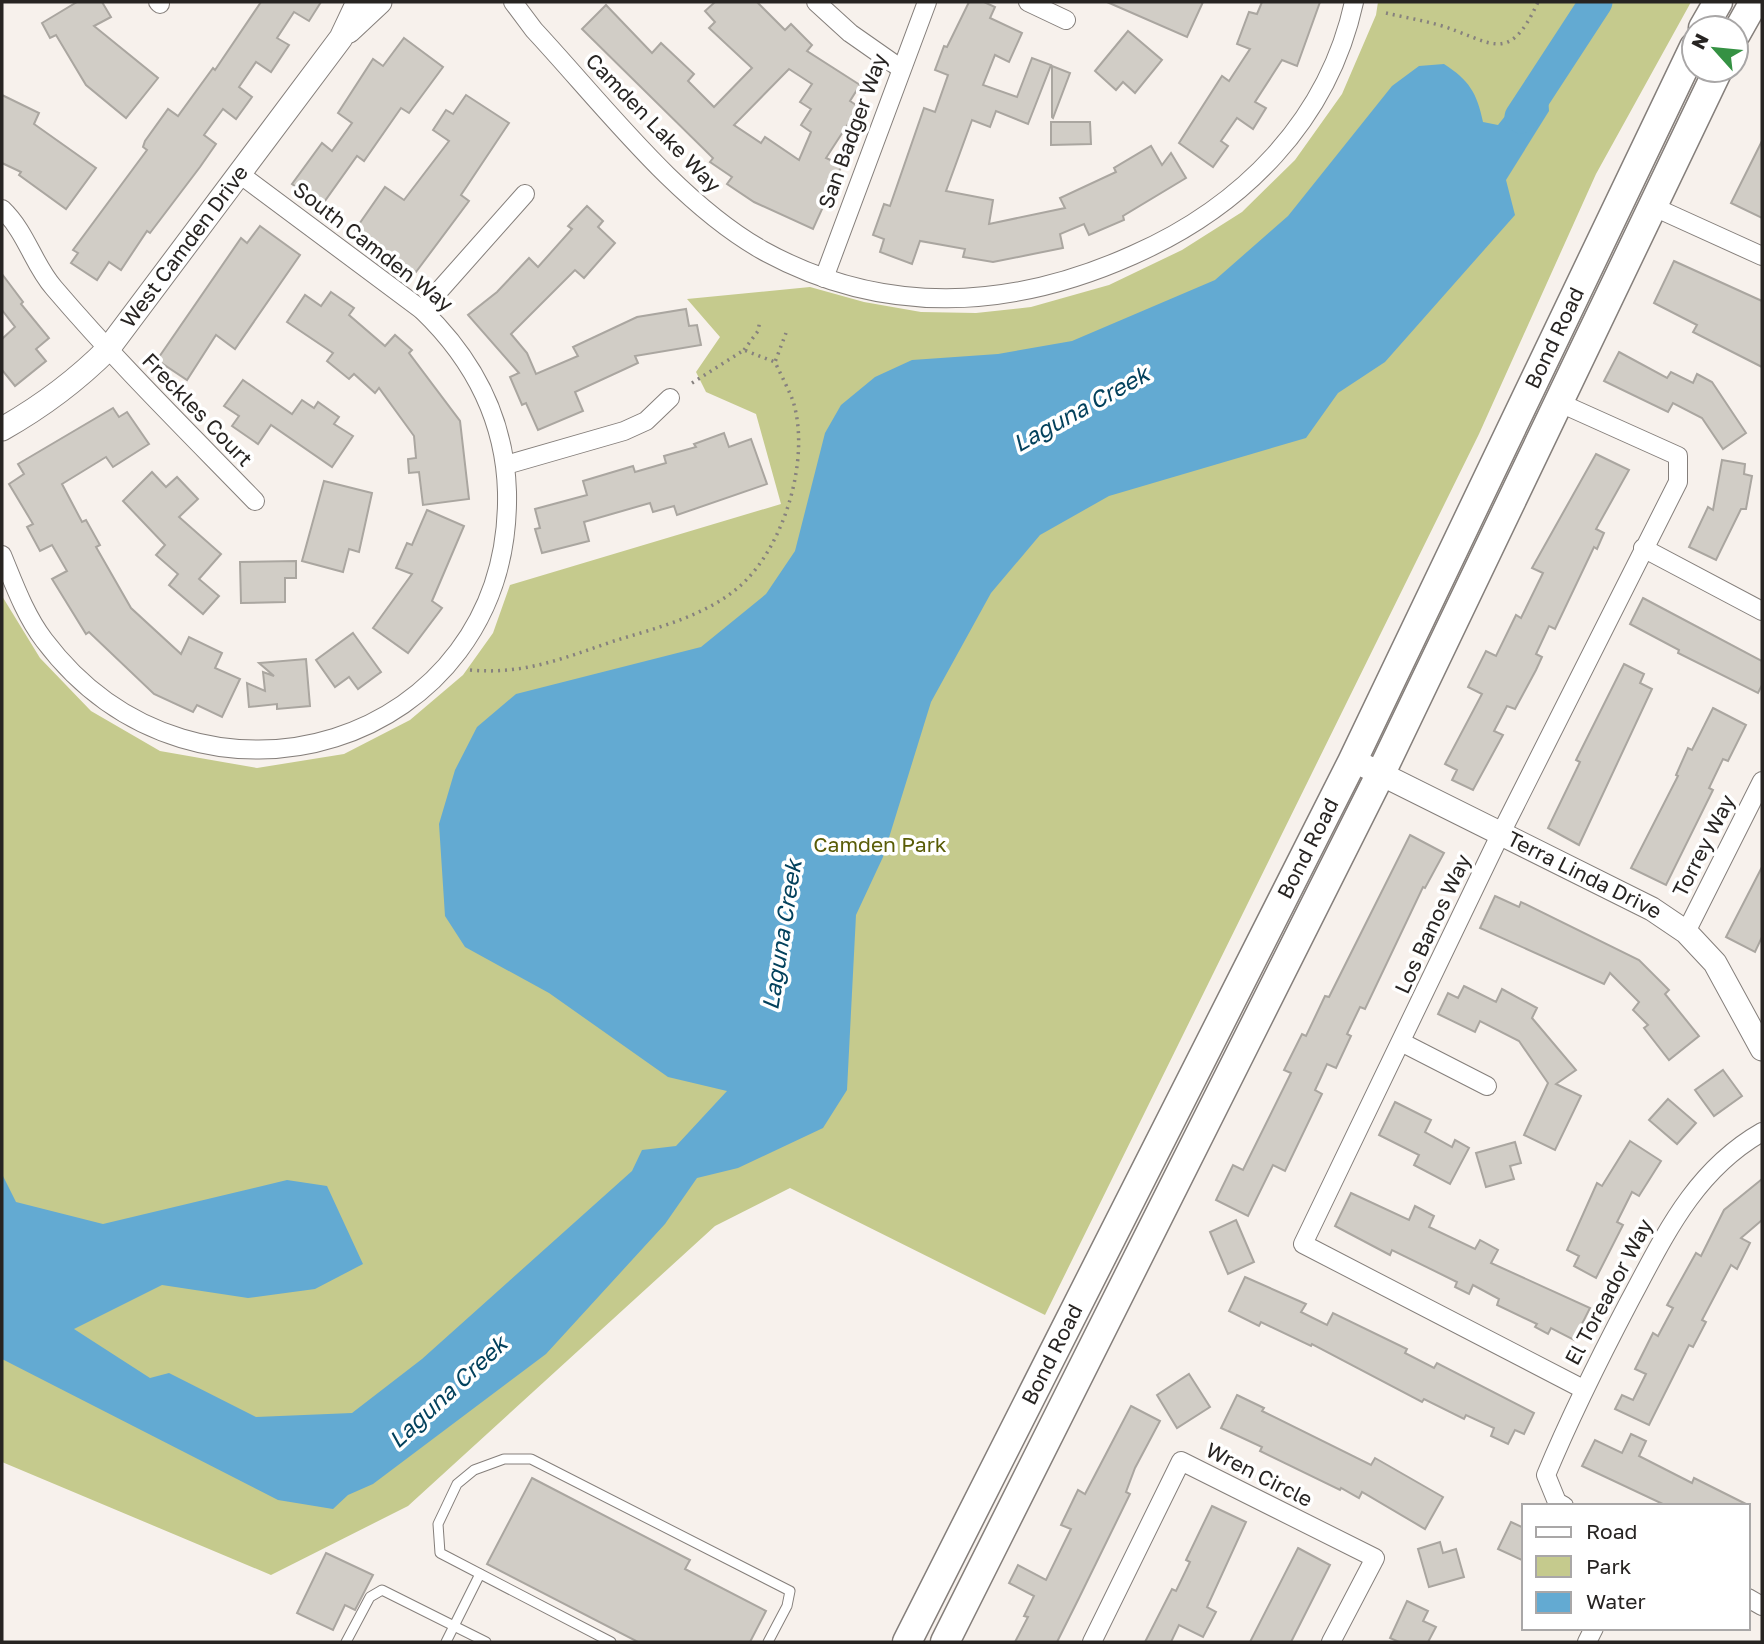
<svg xmlns="http://www.w3.org/2000/svg" width="1764" height="1644" viewBox="0 0 1764 1644" font-family="'Golos Text',sans-serif">
	<rect width="100%" height="100%" fill="#f7f1ec"/>
	<path fill="#c5ca8d" d="M1378 2H1691L1596 174 1479 434 1045 1315 790 1188 715 1226 408 1506 271 1575 2 1462V596L40 658 91 711 160 751 257 768 344 754 410 720 463 675 493 633 510 585 781 504 756 414 706 392 696 372 720 337 687 299 810 287 864 302 921 312 976 313 1031 307 1109 285 1182 250 1242 212 1295 160 1342 94 1376 15Z"/>
	<path fill="#63aad2" d="M1444 64C1469 80 1477 93 1483 122L1498 125 1525 91 1547 78 1549 111 1506 180 1515 215 1385 362 1338 393 1306 438 1109 496 1040 535 991 593 931 702 883 857 856 915 847 1090 823 1128 738 1168 697 1178 665 1224 546 1354 373 1484 348 1495 333 1509 278 1500 2 1359V1174L16 1202 103 1224 287 1180 327 1186 363 1264 315 1289 248 1298 162 1285 74 1329 150 1378 169 1373 256 1417 352 1413 422 1359 632 1171 642 1150 676 1146 727 1091 668 1077 549 993 465 947 445 916 439 824 455 770 477 727 516 694 701 647 766 594 795 551 825 433 841 405 875 377 912 360 998 354 1072 341 1215 280 1288 216 1392 86 1419 66Z"/>
	<g fill="none" stroke-linecap="round" stroke-linejoin="round">
		<path stroke="#63aad2" stroke-width="33" d="M1521 117 1596 2"/>
	</g>
	<g fill="#d1cdc6" stroke="#aaa6a0" stroke-width="2" fill-rule="evenodd">
		<path d="M77 2H102L111 17 94 26 158 78 126 118 86 85 56 35 50 38 42 23Z"/>
		<path d="M261 2H321L309 21 294 12 277 38 289 45 271 72 256 62 239 87 252 97 236 119 223 109 204 135 216 144 200 167 150 233 147 231 121 270 109 262 97 280 71 263 78 253 73 250 147 150 143 147 145 141 168 109 178 116 213 68 215 70Z"/>
		<path d="M715 2H757L785 30 791 24 812 45 807 51 860 85 850 101 859 107 826 158 842 165 813 229 754 202 727 184 732 177 710 162 713 158 582 29 606 5 652 53 661 43 694 74 688 81 714 107 752 68 709 28 715 22 705 11ZM789 69 812 84 800 102 811 109 801 125 811 132 799 160 765 137 761 143 734 125Z"/>
		<path d="M969 2H984L995 7 990 18 1022 33 1009 62 995 55 983 85 1017 97 1032 58 1051 65 1028 124 996 111 990 127 972 120 946 191 993 200 989 224 1065 208 1060 198 1116 172 1114 168 1151 146 1162 165 1171 153 1186 178 1123 216 1124 220 1089 235 1084 224 1060 234 1063 248 993 262 963 257 965 249 920 241 912 264 880 252 884 239 873 235 884 204 890 206 924 108 935 112 948 75 935 70 944 46 947 47Z"/>
		<path d="M1107 2H1203L1187 37Z"/>
		<path d="M1262 2H1320L1297 66 1282 60 1255 102 1266 108 1253 129 1237 118 1221 141 1228 146 1213 167 1179 143 1222 76 1229 81 1250 49 1237 44 1249 12 1257 14Z"/>
		<path d="M1128 31 1162 60 1135 93 1123 82 1116 90 1095 71Z"/>
		<path d="M404 38 443 67 409 113 401 108 364 161 357 156 322 205 292 184 322 143 332 151 352 123 338 113 373 59 383 66Z"/>
		<path d="M1052 66 1070 73 1053 118 1052 117Z"/>
		<path d="M2 95 39 113 34 124 96 168 66 209 19 175 21 172 2 163Z"/>
		<path d="M466 95 509 123 461 195 469 201 416 272 355 230 385 187 404 200 449 141 433 130 446 110 453 114Z"/>
		<path d="M1051 122H1090L1091 144 1051 145Z"/>
		<path d="M1762 141V218L1731 203Z"/>
		<path d="M587 206 603 221 598 227 615 243 584 278 575 270 511 334 527 353 536 374 578 356 573 347 637 317 686 309 689 326 697 325 701 345 635 356 638 363 575 392 583 411 538 430 526 403 522 405 510 377 519 373 468 315 497 292 529 258 538 267 572 229 568 226Z"/>
		<path d="M260 226 300 255 235 349 216 335 187 380 157 360 241 238 247 243Z"/>
		<path d="M1674 261 1762 301V367L1693 332 1697 325 1654 303Z"/>
		<path d="M2 274 23 302 21 304 49 338 36 349 46 361 15 386 2 370V339L15 327 2 310Z"/>
		<path d="M331 292 354 308 349 315 385 346 395 335 412 350 409 353 460 421 469 499 423 505 419 472 409 473 408 459 416 458 414 436 379 388 375 393 354 374 349 379 327 361 333 353 287 322 305 295 321 306Z"/>
		<path d="M1619 352 1667 378 1671 372 1693 383 1697 374 1712 382 1746 433 1723 449 1702 418 1673 403 1668 412 1604 381Z"/>
		<path d="M243 380 292 414 302 400 314 408 318 402 339 417 334 424 353 436 332 467 271 425 258 444 232 426 239 416 224 406Z"/>
		<path d="M113 408 119 417 127 412 149 444 113 467 106 457 62 484 82 522 86 520 100 545 96 547 131 608 181 654 189 637 222 653 215 668 240 679 222 717 197 705 193 712 154 694 89 632 86 634 52 579 67 571 52 545 40 551 27 527 33 524 9 484 24 474 18 464Z"/>
		<path d="M724 433 729 447 751 439 767 484 677 515 674 506 653 512 650 503 584 522 589 541 542 553 535 529 540 528 535 509 587 495 583 481 633 466 635 472 666 463 664 456 696 447 694 444Z"/>
		<path d="M1596 454 1629 470 1596 529 1604 533 1597 549 1594 547 1555 629 1549 626 1536 654 1542 657 1536 670 1515 709 1507 706 1494 731 1503 735 1473 790 1452 780 1457 770 1445 764 1482 694 1468 687 1486 651 1496 656 1516 615 1521 618 1543 573 1532 568Z"/>
		<path d="M1722 460 1745 464 1744 474 1752 476 1746 509H1741L1716 560 1689 547 1708 507 1713 510Z"/>
		<path d="M152 472 166 487 177 477 198 499 179 517 221 554 199 579 219 596 203 614 169 585 178 574 156 555 165 545 123 501Z"/>
		<path d="M324 481 372 493 359 552 349 549 343 572 302 561Z"/>
		<path d="M427 510 464 526 432 601 442 608 408 653 373 628 412 574 396 568 407 543 412 545Z"/>
		<path d="M296 561V578H285V602L241 603 240 562Z"/>
		<path d="M1643 598 1762 661V685L1758 693 1678 653 1679 650 1630 624Z"/>
		<path d="M353 633 381 672 358 689 349 677 335 687 316 660Z"/>
		<path d="M306 659 310 706 277 709V704L249 707 247 683 265 691 263 672 274 676 259 663Z"/>
		<path d="M1624 664 1644 674 1640 683 1652 689 1579 845 1548 828 1580 762 1576 760Z"/>
		<path d="M1713 708 1746 725 1728 761 1723 759 1709 788 1713 790 1666 885 1631 868 1678 776 1676 775 1688 748 1692 750Z"/>
		<path d="M1410 835 1444 853 1425 888 1423 887 1365 1009 1360 1007 1347 1034 1351 1036 1336 1068 1327 1064 1315 1090 1322 1094 1285 1171 1273 1165 1248 1216 1216 1200 1233 1165 1243 1170 1291 1073 1284 1070 1302 1034 1306 1036 1325 996 1329 997Z"/>
		<path d="M1762 867V937L1755 952 1726 937Z"/>
		<path d="M1495 896 1519 907 1521 902 1639 960 1669 990 1665 994 1699 1036 1669 1060 1644 1028 1648 1025 1633 1010 1639 1002 1610 973 1604 984 1480 928Z"/>
		<path d="M1464 986 1496 1002 1502 989 1537 1008 1532 1018 1576 1070 1556 1084 1581 1096 1555 1150 1524 1135 1548 1083 1519 1041 1480 1021 1475 1032 1438 1014 1448 993 1458 998Z"/>
		<path d="M1723 1070 1742 1096 1714 1116 1695 1090Z"/>
		<path d="M1668 1099 1696 1123 1677 1144 1649 1120Z"/>
		<path d="M1395 1102 1431 1120 1425 1132 1452 1147 1455 1140 1469 1148 1450 1184 1414 1165 1419 1155 1379 1135Z"/>
		<path d="M1630 1141 1661 1161 1639 1196 1632 1192 1617 1222 1623 1225 1596 1278 1574 1266 1579 1256 1567 1250 1597 1183 1602 1186Z"/>
		<path d="M1515 1142 1521 1163 1510 1166 1514 1179 1486 1187 1476 1153Z"/>
		<path d="M1762 1179V1220L1741 1238 1750 1243 1737 1269 1731 1265 1702 1320 1706 1322 1693 1347 1689 1345 1649 1425 1615 1409 1622 1395 1633 1400 1646 1374 1635 1369 1653 1333 1658 1336 1673 1308 1667 1305 1696 1253 1701 1256 1724 1210Z"/>
		<path d="M1351 1193 1409 1220 1415 1206 1434 1216 1429 1227 1475 1249 1480 1240 1498 1250 1491 1263 1590 1308 1574 1340 1551 1328 1548 1334 1535 1327 1537 1324 1497 1305 1499 1299 1473 1285 1469 1294 1455 1287 1457 1282 1392 1250 1390 1255 1335 1226Z"/>
		<path d="M1236 1220 1254 1262 1228 1274 1210 1232Z"/>
		<path d="M1245 1277 1306 1304 1301 1312 1327 1325 1333 1313 1407 1349 1405 1353 1434 1368 1437 1363 1534 1413 1524 1434 1515 1430 1508 1444 1491 1436 1494 1428 1466 1415 1464 1419 1424 1399 1422 1402 1312 1344 1311 1346 1261 1322 1259 1326 1229 1311Z"/>
		<path d="M1189 1374 1210 1407 1177 1428 1157 1395Z"/>
		<path d="M1237 1395 1264 1408 1262 1411 1371 1465 1375 1458 1443 1497 1425 1529 1362 1492 1359 1498 1341 1488 1340 1490 1260 1451 1262 1447 1221 1428Z"/>
		<path d="M1131 1406 1160 1421 1135 1468 1126 1492 1130 1494 1079 1598 1057 1642H1015L1028 1617 1024 1616 1034 1596 1009 1583 1018 1565 1046 1580 1071 1529 1061 1525 1078 1490 1085 1494Z"/>
		<path d="M1631 1434 1646 1441 1639 1456 1692 1483 1694 1478 1750 1506H1667L1582 1466 1595 1440 1622 1453Z"/>
		<path d="M532 1478 690 1560 685 1569 766 1611 750 1642H638L487 1564Z"/>
		<path d="M1212 1506 1246 1522 1207 1607 1216 1612 1203 1637 1179 1625 1171 1642H1145L1172 1589 1176 1591 1190 1562 1186 1560Z"/>
		<path d="M1511 1522 1524 1528V1561L1498 1549Z"/>
		<path d="M1440 1542 1443 1553 1456 1549 1464 1577 1429 1587 1418 1549Z"/>
		<path d="M1298 1548 1330 1565 1291 1642H1250Z"/>
		<path d="M326 1553 373 1575 355 1610 345 1605 333 1630 297 1613Z"/>
		<path d="M1407 1601 1428 1611 1423 1621 1436 1627 1428 1642H1399L1390 1638Z"/>
	</g>
	<g fill="none" stroke-linecap="round" stroke-linejoin="round">
		<defs>
			<g id="service">
				<path d="M346 1642 370 1597 382 1590 486 1642"/>
				<path d="M446 1642 480 1574"/>
				<path d="M611 1642 440 1553 438 1524 457 1484 474 1470 504 1459H531L790 1591 787 1606 768 1642"/>
			</g>
			<g id="minor">
				<path d="M158 2 160 4"/>
				<path d="M513 2 534 30C601 102 677 202 762 250 883 317 1010 310 1133 255 1242 207 1328 121 1354 2"/>
				<path d="M816 2 850 33 900 68"/>
				<path d="M1028 2 1066 20"/>
				<path d="M1654 207 1762 256"/>
				<path d="M2 209C27 233 33 264 54 288 118 363 187 431 255 501"/>
				<path d="M824 278 927 2"/>
				<path d="M422 310 525 194"/>
				<path d="M1560 403 1678 456V482L1500 835 1303 1244 1583 1389"/>
				<path d="M506 465 624 431 646 421 670 398"/>
				<path d="M1643 548 1762 611"/>
				<path d="M2 555C14 584 25 615 44 640 197 843 512 747 507 492 505 420 473 359 422 310L241 175"/>
				<path d="M1686 932 1762 781"/>
				<path d="M1403 1043 1487 1086"/>
				<path d="M1564 1506 1557 1502 1546 1475C1571 1415 1599 1359 1629 1302 1665 1235 1694 1171 1762 1132"/>
				<path d="M1748 1598 1762 1606"/>
				<path d="M1092 1642 1181 1461 1375 1558 1331 1642"/>
				<path d="M1587 1642 1594 1628"/>
			</g>
			<g id="tertiary">
				<path d="M349 31 380 2"/>
				<path id="s1" d="M2 429C41 407 76 381 108 349L341 38 358 2"/>
				<path id="s2" d="M1365 766 1652 909 1686 932 1715 963 1762 1049"/>
			</g>
			<g id="primary">
				<path d="M1703 28 1718 2"/>
				<path d="M1736 34 1754 2"/>
				<path id="s3" d="M907 1642 1352 762 1694 47"/>
				<path d="M945 1642 1381 773 1718 70"/>
			</g>
		</defs>
		<use href="#service" stroke="#857f7b" stroke-width="11"/>
		<use href="#minor" stroke="#857f7b" stroke-width="20"/>
		<use href="#tertiary" stroke="#857f7b" stroke-width="25"/>
		<use href="#primary" stroke="#857f7b" stroke-width="31"/>
		<g stroke="#86817e" stroke-width="3.5" stroke-dasharray="2 5" stroke-linecap="butt">
			<path d="M1386 13C1403 17 1421 20 1439 25 1490 40 1508 68 1538 2"/>
			<path d="M744 350 758 331 760 320"/>
			<path d="M692 383 744 350 775 362"/>
			<path d="M470 670C524 675 564 658 614 641 656 628 706 616 740 586 784 547 811 459 793 401 788 388 781 375 775 362L786 333"/>
		</g>
		<use href="#service" stroke="#fff" stroke-width="9"/>
		<use href="#minor" stroke="#fff" stroke-width="18"/>
		<use href="#tertiary" stroke="#fff" stroke-width="23"/>
		<use href="#primary" stroke="#fff" stroke-width="28"/>
	</g>
	<g text-anchor="middle" stroke-width="7" stroke-linejoin="round" paint-order="stroke">
		<g font-size="21" fill="#272422" stroke="#fff">
			<text transform="translate(653 123) rotate(46)" y="7">Camden Lake Way</text>
			<text transform="translate(853 131) rotate(-70)" y="7">San Badger Way</text>
			<text transform="translate(373 247) rotate(38)" y="7">South Camden Way</text>
			<text dy="7" stroke="none"><textPath href="#s1" startOffset="261">West Camden Drive</textPath></text>
			<text dy="7" stroke="none"><textPath href="#s3" startOffset="1456">Bond Road</textPath></text>
			<text transform="translate(197 410) rotate(46)" y="7">Freckles Court</text>
			<text transform="translate(1704 846) rotate(-63)" y="7">Torrey Way</text>
			<text dy="7" stroke="none"><textPath href="#s3" startOffset="889">Bond Road</textPath></text>
			<text dy="7" stroke="none"><textPath href="#s2" startOffset="245">Terra Linda Drive</textPath></text>
			<text transform="translate(1433 924) rotate(-65)" y="7">Los Banos Way</text>
			<text transform="translate(1609 1292) rotate(-62)" y="7">El Toreador Way</text>
			<text dy="7" stroke="none"><textPath href="#s3" startOffset="322">Bond Road</textPath></text>
			<text transform="translate(1259 1475) rotate(27)" y="7">Wren Circle</text>
		</g>
		<g font-size="21" fill="#595c07" stroke="#fff">
			<text x="880" y="852">Camden Park</text>
		</g>
		<g font-size="23" font-style="italic" fill="#03415c" stroke="#fff">
			<text transform="translate(1081 409) rotate(-29)" y="8">Laguna Creek</text>
			<text transform="translate(782 935) rotate(-81)" y="8">Laguna Creek</text>
			<text transform="translate(448 1392) rotate(-43)" y="8">Laguna Creek</text>
		</g>
	</g>
	<rect width="1764" height="1644" fill="none" stroke="#272422" stroke-width="7"/>
	<rect x="1522" y="1504" width="228" height="126" fill="#ffffff" stroke="#a9a7a7" stroke-width="2"/>
	<rect x="1536" y="1527" width="35" height="10" fill="#ffffff" stroke="#a9a7a7" stroke-width="2"/>
	<text x="1586" y="1539" font-size="21" fill="#272422">Road</text>
	<rect x="1536" y="1556" width="35" height="21" fill="#c5ca8d" stroke="#a9a7a7" stroke-width="2"/>
	<text x="1586" y="1574" font-size="21" fill="#272422">Park</text>
	<rect x="1536" y="1592" width="35" height="21" fill="#63aad2" stroke="#a9a7a7" stroke-width="2"/>
	<text x="1586" y="1609" font-size="21" fill="#272422">Water</text>
	<g transform="translate(1715 49) rotate(297)"><circle r="33" fill="#ffffff" stroke="#a9a7a7" stroke-width="2"/>
	<path d="M0-5L12 26L0 18L-12 26Z" fill="#359143"/>
	<text y="-10" font-size="19" font-weight="bold" text-anchor="middle" fill="#272422">N</text>
	</g>
</svg>
